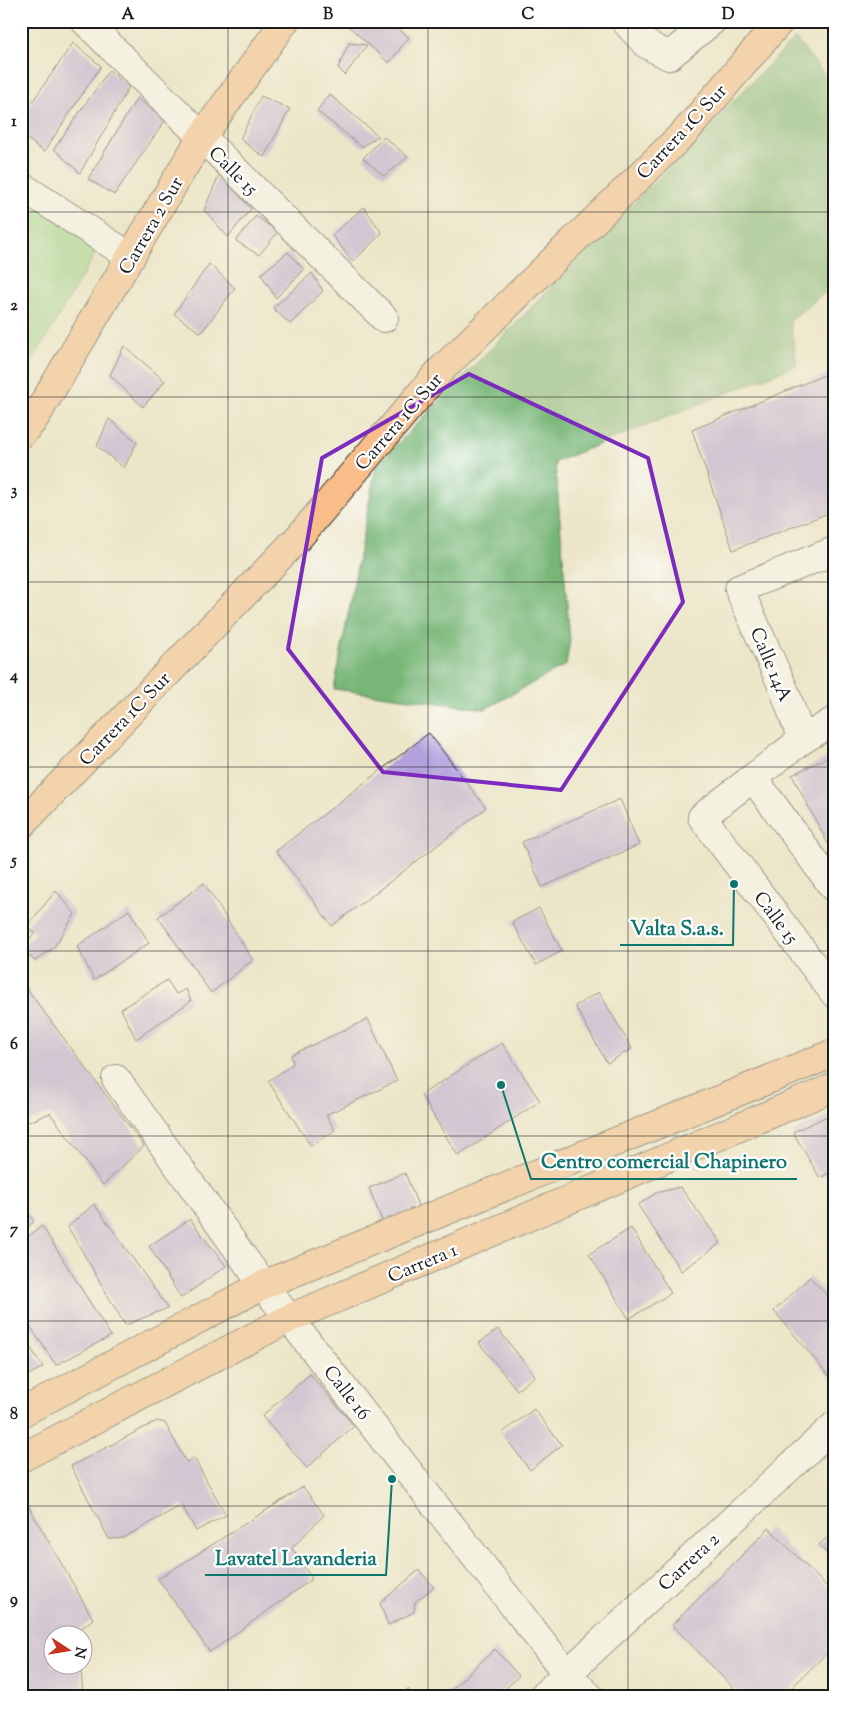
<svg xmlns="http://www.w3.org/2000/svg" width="855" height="1718" viewBox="0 0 855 1718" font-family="'Sorts Mill Goudy',serif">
	<rect width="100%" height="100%" fill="#fff"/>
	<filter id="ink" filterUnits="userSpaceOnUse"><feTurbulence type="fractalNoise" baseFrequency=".02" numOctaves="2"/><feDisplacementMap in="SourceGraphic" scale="10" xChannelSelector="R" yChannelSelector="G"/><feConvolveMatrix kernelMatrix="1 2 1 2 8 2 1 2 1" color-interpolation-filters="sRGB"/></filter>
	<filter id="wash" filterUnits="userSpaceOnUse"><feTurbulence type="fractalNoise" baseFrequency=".0096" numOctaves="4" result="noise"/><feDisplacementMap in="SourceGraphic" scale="20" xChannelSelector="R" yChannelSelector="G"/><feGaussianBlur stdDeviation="1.12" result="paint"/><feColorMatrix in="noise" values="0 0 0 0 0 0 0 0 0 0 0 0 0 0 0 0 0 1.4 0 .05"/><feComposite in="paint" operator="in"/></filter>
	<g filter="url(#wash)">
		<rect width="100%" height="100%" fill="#ece6c9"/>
		<path fill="#94d48a" stroke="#587853" d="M42 201 101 244 21 380V238Z"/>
		<path fill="#77b676" stroke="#4a6949" d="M795 38 834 86V285L790 321 797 365 555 462 570 640 566 665 485 709 334 689 376 466Z"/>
		<g id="blocks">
			<g fill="#b2a1dd">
				<path d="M348 21H387L409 37 389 63 345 23Z"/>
				<path d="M73 43 101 66 44 152 21 134V118Z"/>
				<path d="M349 43 367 45 345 75 338 68Z"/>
				<path d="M109 70 129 87 80 173 54 149Z"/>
				<path d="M329 94 378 136 362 147 317 111Z"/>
				<path d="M261 96 290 109 264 157 240 139Z"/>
				<path d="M137 98 166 119 114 195 88 179Z"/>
				<path d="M384 137 408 157 384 176 363 158Z"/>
				<path d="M220 173 251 209 228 237 204 210Z"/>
				<path d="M364 207 382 233 353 262 332 235Z"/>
				<path d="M256 216 278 232 259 255 236 241Z"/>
				<path d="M288 252 304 270 276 298 261 274Z"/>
				<path d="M209 264 235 288 201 333 174 314Z"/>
				<path d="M312 273 323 291 290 324 273 308Z"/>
				<path d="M124 346 165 381 143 407 110 375Z"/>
				<path d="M834 371V511L733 550 692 430Z"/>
				<path d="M109 419 137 442 124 468 97 446Z"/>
				<path d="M429 733 486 808 332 926 276 851Z"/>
				<path d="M834 754V840L828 844 792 775Z"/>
				<path d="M620 799 639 845 542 887 522 842Z"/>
				<path d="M204 883 253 960 211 993 158 917Z"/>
				<path d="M56 891 75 914 54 947 35 961 21 949 35 933 26 927Z"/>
				<path d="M539 908 562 951 536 965 512 922Z"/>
				<path d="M129 910 149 943 94 980 77 946Z"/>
				<path d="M167 980 176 994 186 989 191 1001 136 1039 121 1009Z"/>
				<path d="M21 981 144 1146 103 1185 50 1113 24 1124 21 1118Z"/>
				<path d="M599 992 632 1049 607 1063 575 1006Z"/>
				<path d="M368 1019 397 1081 326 1115 335 1130 311 1146 268 1081 293 1064 291 1055Z"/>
				<path d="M502 1043 540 1101 458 1156 421 1095Z"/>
				<path d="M834 1113V1170L820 1178 793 1132Z"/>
				<path d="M405 1173 419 1208 383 1223 369 1188Z"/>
				<path d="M680 1187 721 1243 681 1271 638 1205 656 1193Z"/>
				<path d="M21 1201 34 1222 21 1232Z"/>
				<path d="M94 1204 168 1308 125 1325 68 1227Z"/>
				<path d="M190 1219 226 1266 181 1298 149 1246Z"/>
				<path d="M42 1226 111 1336 56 1365 21 1313V1242Z"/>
				<path d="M631 1228 671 1293 629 1319 589 1254Z"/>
				<path d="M810 1277 834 1303V1382L774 1311Z"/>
				<path d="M498 1329 535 1376 517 1390 479 1343Z"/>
				<path d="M21 1333 43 1367 21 1379Z"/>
				<path d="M310 1374 354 1426 307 1468 262 1416Z"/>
				<path d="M534 1409 562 1445 530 1470 502 1433Z"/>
				<path d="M157 1421 165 1423 186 1462 194 1458 226 1515 196 1531 182 1505 123 1538 109 1539 71 1466Z"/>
				<path d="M303 1487 324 1515 292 1548 312 1579 210 1652 158 1579Z"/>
				<path d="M21 1493 93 1619 71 1636H52V1666H78L81 1669 83 1697H21Z"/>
				<path d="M769 1528 834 1594V1646L782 1697H742L672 1625Z"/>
				<path d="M834 1531V1561L819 1545Z"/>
				<path d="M419 1570 434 1587 415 1602 414 1612 388 1625 380 1603Z"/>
				<path d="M495 1649 519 1676 497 1697H438L436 1695 451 1690Z"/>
				<path d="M408 1689 414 1697H398Z"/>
			</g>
		</g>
	</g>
	<g filter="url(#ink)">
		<use href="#blocks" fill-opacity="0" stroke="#3b3a36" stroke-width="1"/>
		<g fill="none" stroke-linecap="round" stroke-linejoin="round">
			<defs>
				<g id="minor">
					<path d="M85 21 384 318"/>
					<path d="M625 21 646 44 669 56 712 21"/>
					<path d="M21 186 131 257"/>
					<path d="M834 721 802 740 702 817 834 993"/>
					<path d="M802 740 785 692 739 589 834 551"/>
					<path d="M754 779 834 888"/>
					<path d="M116 1079 263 1285 567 1674 590 1697"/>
					<path d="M542 1697 834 1426"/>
				</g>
				<g id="major">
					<path d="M21 434 33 421 201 138 285 21"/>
					<path d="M21 825 299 537 439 372 686 131 780 21"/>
					<path d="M21 1413 263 1285 834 1053"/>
					<path d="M21 1458 290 1318 834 1087"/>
				</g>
			</defs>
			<use href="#minor" stroke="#3b3a36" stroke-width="30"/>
			<use href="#major" stroke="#3b3a36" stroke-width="30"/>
			<use href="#minor" stroke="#fff" stroke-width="28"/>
			<use href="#major" stroke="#f8bd89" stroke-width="28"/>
		</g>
	</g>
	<path d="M0 0H855V1718H0ZM469 374 648 458 683 602 561 790 383 772 288 649 322 458Z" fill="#ece6c9" fill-opacity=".55" fill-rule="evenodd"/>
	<path fill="none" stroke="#7b2cbf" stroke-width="4" stroke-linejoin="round" d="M469 374 648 458 683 602 561 790 383 772 288 649 322 458Z"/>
	<path fill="none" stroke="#1c1c1c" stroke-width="1" stroke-opacity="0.55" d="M228 21V1697M428 21V1697M628 21V1697M21 212H834M21 397H834M21 582H834M21 767H834M21 951H834M21 1136H834M21 1321H834M21 1506H834"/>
	<g text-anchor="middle" stroke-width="4.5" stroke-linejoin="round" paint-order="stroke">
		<g font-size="19" fill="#1c1c1c" stroke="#fff">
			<text transform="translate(681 131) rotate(-47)" y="7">Carrera 1C Sur</text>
			<text transform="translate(234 170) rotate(45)" y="7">Calle 15</text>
			<text transform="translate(150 225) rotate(-60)" y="7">Carrera 2 Sur</text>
			<text transform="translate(398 421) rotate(-49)" y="7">Carrera 1C Sur</text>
			<text transform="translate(772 664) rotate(67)" y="7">Calle 14A</text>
			<text transform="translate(124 718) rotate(-46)" y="7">Carrera 1C Sur</text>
			<text transform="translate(777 917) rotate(53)" y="7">Calle 15</text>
			<text transform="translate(422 1262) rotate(-23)" y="7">Carrera 1</text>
			<text transform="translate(348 1392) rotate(52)" y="7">Calle 16</text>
			<text transform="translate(688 1561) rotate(-43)" y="7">Carrera 2</text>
		</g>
	</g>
	<path fill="none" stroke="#0f766e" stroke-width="2" d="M734 884L733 945H620M501 1085L531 1179H797M392 1479L386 1575H205"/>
	<g fill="#0f766e" stroke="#fff" stroke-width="2">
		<circle cx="734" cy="884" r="5"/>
		<circle cx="501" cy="1085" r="5"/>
		<circle cx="392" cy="1479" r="5"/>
	</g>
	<g font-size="20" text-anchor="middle" font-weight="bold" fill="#0f766e" stroke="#fff" stroke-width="4.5" stroke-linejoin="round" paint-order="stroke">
		<text x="677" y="935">Valta S.a.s.</text>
		<text x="664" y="1168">Centro comercial Chapinero</text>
		<text x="296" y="1565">Lavatel Lavanderia</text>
	</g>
	<rect width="855" height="1718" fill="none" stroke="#fff" stroke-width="55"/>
	<g transform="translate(68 1650) rotate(102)"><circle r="24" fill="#ffffff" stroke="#a4a4a4"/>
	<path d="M0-4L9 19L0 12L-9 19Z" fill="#c8321e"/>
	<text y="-8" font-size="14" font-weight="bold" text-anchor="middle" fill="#1c1c1c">N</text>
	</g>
	<rect x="28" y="28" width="800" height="1662" fill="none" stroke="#1c1c1c" stroke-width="2"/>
	<g font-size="16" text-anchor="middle" font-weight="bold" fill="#1c1c1c">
		<text x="128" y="19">A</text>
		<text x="328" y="19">B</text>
		<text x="528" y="19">C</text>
		<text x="728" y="19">D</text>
		<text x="14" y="126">1</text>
		<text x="14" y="310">2</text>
		<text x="14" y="495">3</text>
		<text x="14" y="680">4</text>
		<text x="14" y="865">5</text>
		<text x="14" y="1049">6</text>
		<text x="14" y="1234">7</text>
		<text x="14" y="1419">8</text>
		<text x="14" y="1604">9</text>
	</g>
</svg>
